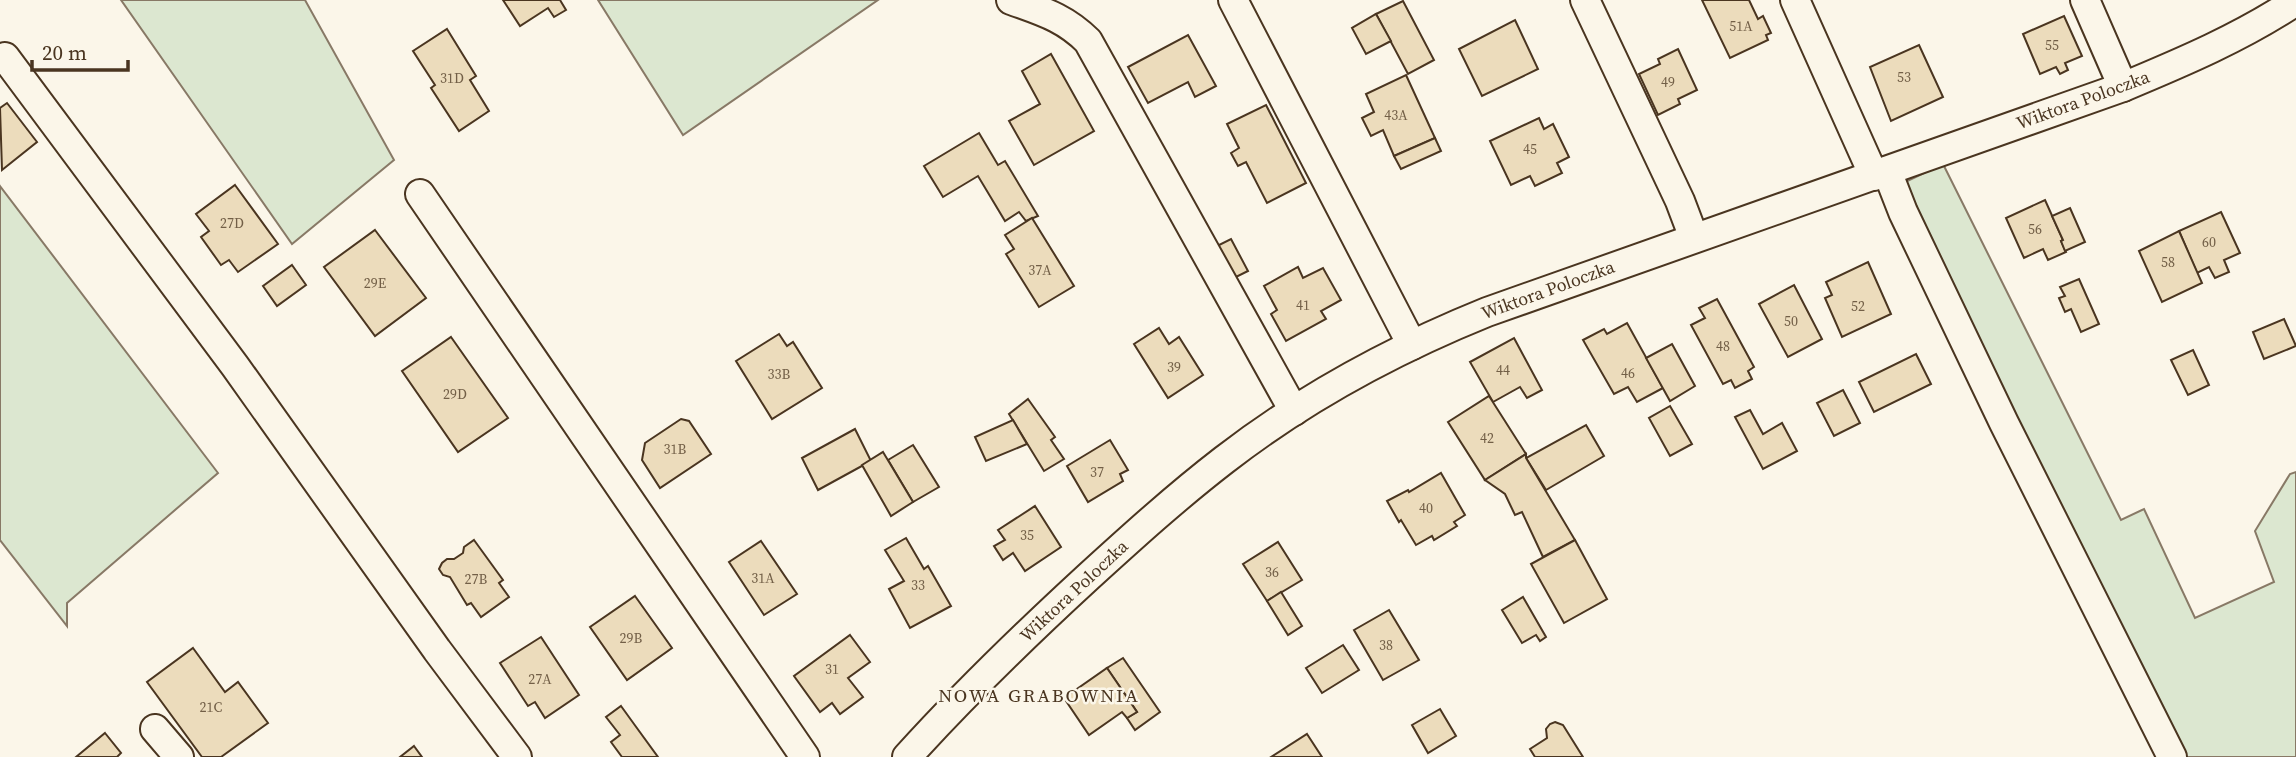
<svg xmlns="http://www.w3.org/2000/svg" width="2296" height="757" viewBox="0 0 2296 757" font-family="'Source Serif 4',serif">
	<rect width="100%" height="100%" fill="#fbf6e9"/>
	<g fill="#dce7d0" stroke="#887966" stroke-width="2">
		<path d="M121 0H305L394 160 292 244Z"/>
		<path d="M598 0H878L683 135Z"/>
		<path d="M1943 164 2121 520 2144 509 2195 618 2274 582 2255 531 2290 474 2296 472V757H2182L1917 225 1903 183Z"/>
		<path d="M0 186 218 473 67 603V626L0 540Z"/>
	</g>
	<g fill="#ecdcbc" stroke="#4a3520" stroke-width="2">
		<path d="M503 0H560L566 10 554 17 548 8 520 26Z"/>
		<path d="M1702 0H1749L1758 19 1763 16 1771 33 1766 35 1768 40 1730 58Z"/>
		<path d="M1403 1 1434 60 1408 74 1376 14Z"/>
		<path d="M1376 14 1391 41 1366 54 1352 28Z"/>
		<path d="M2064 16 2082 56 2065 63 2068 70 2060 74 2056 67 2040 74 2023 34Z"/>
		<path d="M1515 20 1538 69 1482 96 1459 49Z"/>
		<path d="M447 29 476 76 470 80 489 111 459 131 431 88 435 85 413 51Z"/>
		<path d="M1188 35 1216 86 1195 97 1188 82 1148 103 1128 67Z"/>
		<path d="M1919 45 1943 97 1891 121 1870 67Z"/>
		<path d="M1678 49 1697 90 1678 99 1680 104 1658 115 1639 74 1660 64 1658 59Z"/>
		<path d="M1051 54 1094 131 1034 165 1009 121 1040 104 1022 71Z"/>
		<path d="M1406 75 1435 138 1394 156 1383 130 1371 136 1362 118 1374 112 1366 94Z"/>
		<path d="M7 103 37 142 2 170 0 108Z"/>
		<path d="M1266 105 1306 183 1267 203 1246 162 1238 166 1231 153 1239 148 1227 124Z"/>
		<path d="M1539 118 1544 129 1553 124 1569 157 1557 163 1562 173 1535 186 1530 176 1511 185 1490 141Z"/>
		<path d="M979 133 998 165 1005 161 1038 216 1026 221 1019 212 1005 221 978 176 943 197 924 166Z"/>
		<path d="M1435 138 1441 151 1401 169 1394 156Z"/>
		<path d="M235 185 278 244 238 272 229 260 221 265 201 237 209 231 196 214Z"/>
		<path d="M2045 200 2063 240 2061 241 2066 252 2048 260 2043 249 2024 258 2006 218Z"/>
		<path d="M2070 208 2085 242 2065 251 2061 241 2063 240 2052 216Z"/>
		<path d="M2221 212 2240 253 2224 260 2229 272 2215 278 2209 267 2197 273 2179 231Z"/>
		<path d="M1032 218 1074 286 1039 307 1006 254 1014 249 1005 235Z"/>
		<path d="M375 230 426 298 375 336 324 267Z"/>
		<path d="M2179 231 2202 283 2162 302 2139 251Z"/>
		<path d="M1231 239 1248 271 1228 281 1211 249Z"/>
		<path d="M1868 262 1891 314 1842 337 1825 298 1832 295 1826 282Z"/>
		<path d="M292 265 306 285 277 306 263 286Z"/>
		<path d="M1298 267 1303 278 1323 268 1341 300 1321 311 1326 319 1286 341 1271 314 1277 310 1264 286Z"/>
		<path d="M2079 279 2099 324 2081 332 2071 309 2065 312 2059 298 2065 296 2060 287Z"/>
		<path d="M1794 285 1822 339 1788 357 1759 304Z"/>
		<path d="M1717 299 1754 367 1748 371 1752 379 1735 388 1731 380 1723 384 1691 325 1705 318 1699 308Z"/>
		<path d="M2284 319 2296 346 2264 359 2253 332Z"/>
		<path d="M1627 323 1663 388 1637 402 1628 387 1614 394 1583 340 1604 329 1607 334Z"/>
		<path d="M1159 328 1169 344 1179 337 1203 375 1168 398 1134 344Z"/>
		<path d="M779 334 787 346 793 342 822 388 772 419 736 361Z"/>
		<path d="M451 337 508 418 458 452 402 371Z"/>
		<path d="M1514 338 1542 390 1527 398 1520 387 1493 402 1470 362Z"/>
		<path d="M1672 344 1695 386 1670 401 1646 358Z"/>
		<path d="M2193 350 2209 385 2188 395 2171 360Z"/>
		<path d="M1916 354 1931 384 1874 412 1859 382Z"/>
		<path d="M1843 390 1860 423 1834 436 1817 403Z"/>
		<path d="M1489 396 1526 454 1485 480 1448 422Z"/>
		<path d="M1028 399 1055 437 1051 440 1064 459 1044 471 1009 414Z"/>
		<path d="M1670 406 1692 444 1670 456 1649 418Z"/>
		<path d="M1750 410 1763 434 1782 423 1797 451 1763 469 1735 417Z"/>
		<path d="M681 419 689 421 711 454 660 488 642 460 645 443Z"/>
		<path d="M1013 420 1027 444 986 461 975 437Z"/>
		<path d="M1586 425 1604 456 1546 490 1526 458Z"/>
		<path d="M855 429 871 461 818 490 802 458Z"/>
		<path d="M1110 440 1128 470 1120 474 1123 481 1088 502 1067 466Z"/>
		<path d="M913 445 939 487 913 502 888 460Z"/>
		<path d="M883 452 913 502 891 516 862 465Z"/>
		<path d="M1526 454V458L1575 540 1543 557 1522 512 1515 515 1505 494 1485 480Z"/>
		<path d="M1441 473 1465 515 1454 522 1457 526 1434 540 1432 536 1416 545 1401 520 1399 522 1387 501 1408 490 1409 492Z"/>
		<path d="M1035 506 1061 547 1025 571 1013 553 1003 560 994 546 1005 540 998 530Z"/>
		<path d="M906 538 924 569 928 566 951 606 910 628 889 589 904 581 885 550Z"/>
		<path d="M474 540 503 580 499 583 509 597 481 617 471 603 467 605 450 577 443 575 439 569 442 563 447 559H454L463 553 464 547Z"/>
		<path d="M1575 540 1607 599 1564 623 1531 564Z"/>
		<path d="M761 541 797 594 764 615 729 562Z"/>
		<path d="M1278 542 1302 580 1267 601 1243 564Z"/>
		<path d="M1281 592 1302 626 1288 635 1267 601Z"/>
		<path d="M635 596 672 648 627 680 590 627Z"/>
		<path d="M1523 597 1546 637 1540 641 1536 635 1522 643 1502 610Z"/>
		<path d="M1389 610 1419 660 1383 680 1354 630Z"/>
		<path d="M850 635 870 662 848 678 863 697 840 714 832 703 820 712 794 676Z"/>
		<path d="M541 637 579 695 545 718 535 702 528 706 500 663Z"/>
		<path d="M1343 645 1359 670 1322 693 1306 668Z"/>
		<path d="M193 648 225 692 238 682 268 723 221 757H202L147 682Z"/>
		<path d="M1123 658 1160 712 1135 730 1127 718 1137 712 1107 668Z"/>
		<path d="M1107 668 1137 712 1127 718 1122 712 1089 735 1064 698Z"/>
		<path d="M621 706 634 724 658 757H622L611 742 620 735 606 717Z"/>
		<path d="M1440 709 1456 736 1428 753 1412 725Z"/>
		<path d="M1555 722 1563 725 1583 757H1535L1530 749 1547 738 1546 729 1550 724Z"/>
		<path d="M105 733 121 753 117 757H76Z"/>
		<path d="M1307 734 1322 757H1271Z"/>
		<path d="M414 746 422 757H400Z"/>
	</g>
	<g fill="none" stroke-linecap="round" stroke-linejoin="round">
		<defs>
			<g id="street">
				<path d="M1011 0C1041 11 1064 17 1088 41L1294 411"/>
				<path d="M1233 0 1412 345"/>
				<path d="M1585 0 1680 201 1694 238"/>
				<path d="M1795 0 1874 176"/>
				<path d="M2085 0 2123 87"/>
				<path d="M5 57 235 366 437 650 517 757"/>
				<path d="M1887 171 1903 212 2004 423 2172 757"/>
				<path d="M420 194 805 757"/>
				<path d="M155 729 179 757"/>
				<path d="M907 757C964 694 1025 635 1087 578 1132 537 1176 497 1224 460 1304 398 1393 350 1487 312L2123 87C2183 62 2242 37 2296 1"/>
			</g>
		</defs>
		<use href="#street" stroke="#4a3520" stroke-width="32"/>
		<use href="#street" stroke="#fbf6e9" stroke-width="28"/>
	</g>
	<g text-anchor="middle" stroke-width="5" stroke-linejoin="round" paint-order="stroke">
		<g font-size="14" fill="#725f47">
			<text x="1741" y="31">51A</text>
			<text x="2052" y="50">55</text>
			<text x="1904" y="82">53</text>
			<text x="452" y="83">31D</text>
			<text x="1668" y="87">49</text>
			<text x="1396" y="120">43A</text>
			<text x="1530" y="154">45</text>
			<text x="232" y="228">27D</text>
			<text x="2035" y="234">56</text>
			<text x="2209" y="247">60</text>
			<text x="2168" y="267">58</text>
			<text x="1040" y="275">37A</text>
			<text x="375" y="288">29E</text>
			<text x="1303" y="310">41</text>
			<text x="1858" y="311">52</text>
			<text x="1791" y="326">50</text>
			<text x="1723" y="351">48</text>
			<text x="1174" y="372">39</text>
			<text x="1503" y="375">44</text>
			<text x="1628" y="378">46</text>
			<text x="779" y="379">33B</text>
			<text x="455" y="399">29D</text>
			<text x="1487" y="443">42</text>
			<text x="675" y="454">31B</text>
			<text x="1097" y="477">37</text>
			<text x="1426" y="513">40</text>
			<text x="1027" y="540">35</text>
			<text x="1272" y="577">36</text>
			<text x="763" y="583">31A</text>
			<text x="476" y="584">27B</text>
			<text x="918" y="590">33</text>
			<text x="631" y="643">29B</text>
			<text x="1386" y="650">38</text>
			<text x="832" y="674">31</text>
			<text x="540" y="684">27A</text>
			<text x="211" y="712">21C</text>
		</g>
		<g font-size="18" fill="#4a3520" stroke="#fbf6e9">
			<text transform="translate(2083 100) rotate(-20)" y="6">Wiktora Poloczka</text>
			<text transform="translate(1548 290) rotate(-20)" y="6">Wiktora Poloczka</text>
			<text transform="translate(1074 591) rotate(-43)" y="6">Wiktora Poloczka</text>
		</g>
		<g font-size="19" letter-spacing="2" fill="#4a3520" stroke="#fbf6e9">
			<text x="1039" y="702">NOWA GRABOWNIA</text>
		</g>
	</g>
	<path d="M32 60v10h96v-10" fill="none" stroke="#4a3520" stroke-width="3.5"/>
	<text x="42" y="60" font-size="21" fill="#4a3520" stroke="#fbf6e9" stroke-width="5" paint-order="stroke">20 m</text>
</svg>
